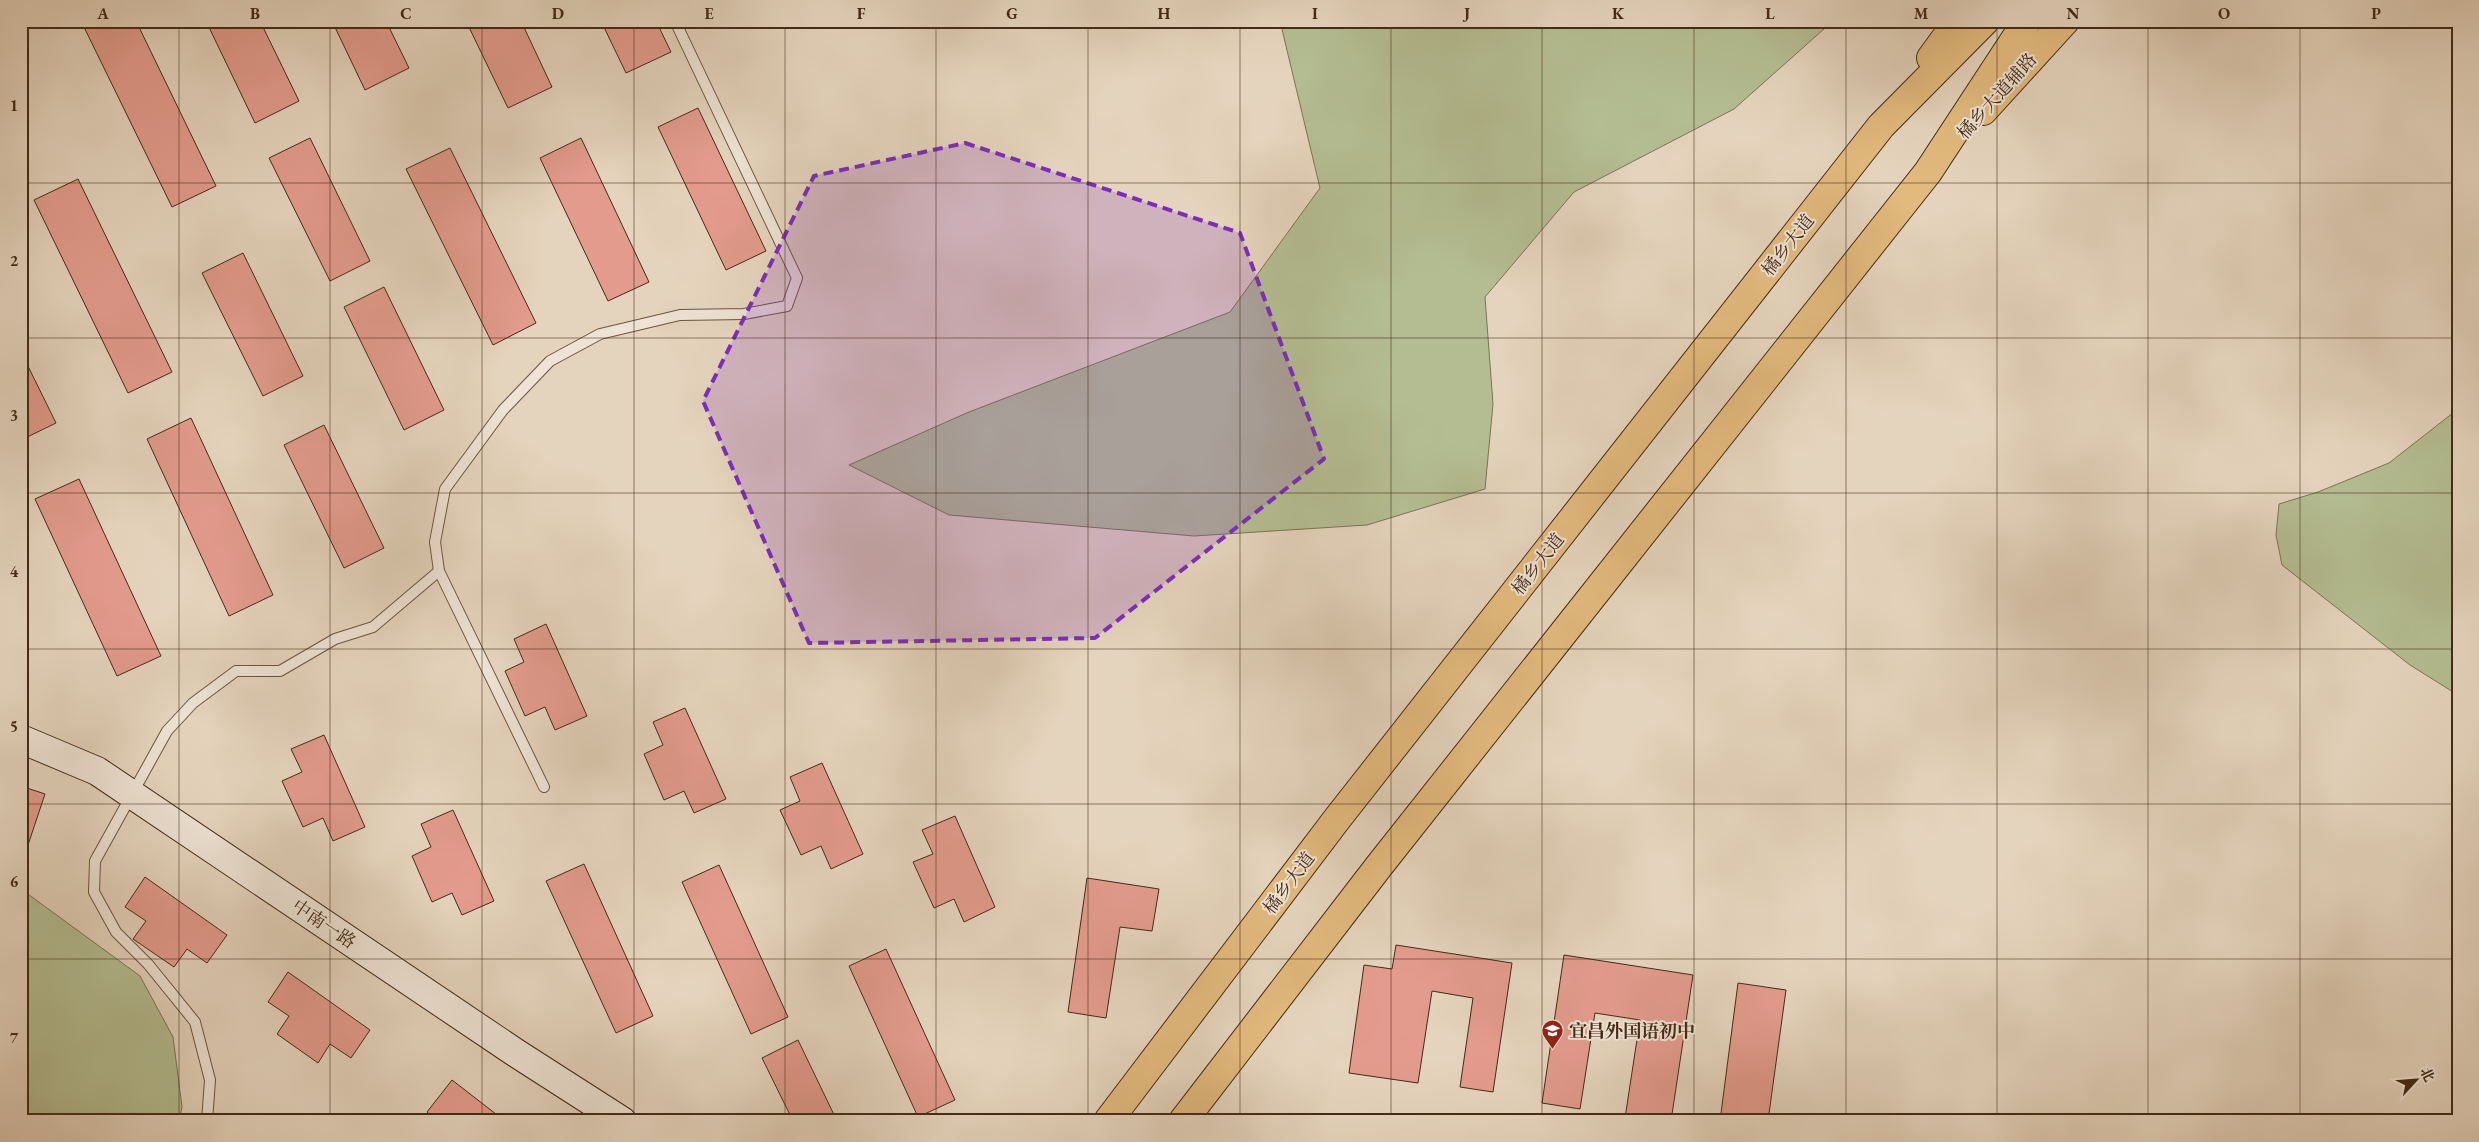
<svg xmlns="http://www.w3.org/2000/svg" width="2479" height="1142" viewBox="0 0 2479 1142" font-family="'EB Garamond','Noto Serif SC',serif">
	<rect width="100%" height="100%" fill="#e5d4bd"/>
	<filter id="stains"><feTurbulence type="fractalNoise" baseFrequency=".004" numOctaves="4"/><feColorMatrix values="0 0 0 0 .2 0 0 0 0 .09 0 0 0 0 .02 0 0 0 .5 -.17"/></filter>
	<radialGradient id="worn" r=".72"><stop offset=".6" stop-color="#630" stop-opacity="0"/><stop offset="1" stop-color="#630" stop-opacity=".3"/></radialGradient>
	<g fill="#b4bd92" stroke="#7c7454">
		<path d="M1280 21H1833L1734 109 1574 192 1485 297 1493 404 1485 489 1367 525 1194 536 949 515 849 465 969 412 1230 312 1320 188Z"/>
		<path d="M2458 409V695L2410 665 2282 565 2276 535 2279 504 2318 492 2389 463Z"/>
		<path d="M21 889 140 976 173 1037 182 1107 179 1121H21Z"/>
	</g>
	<g fill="#e39b8d" stroke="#442a16">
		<path d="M81 21H136L216 186 172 207Z"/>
		<path d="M206 21H260L299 101 255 123Z"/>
		<path d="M332 21H386L409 68 365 90Z"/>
		<path d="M466 21H521L552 87 508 108Z"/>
		<path d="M601 21H656L671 52 626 73Z"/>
		<path d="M698 108 766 251 726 270 658 127Z"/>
		<path d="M310 138 370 261 330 281 269 158Z"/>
		<path d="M581 138 649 282 608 301 540 158Z"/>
		<path d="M450 148 536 323 493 345 406 169Z"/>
		<path d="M78 179 172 372 128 393 34 200Z"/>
		<path d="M243 253 303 376 263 396 202 273Z"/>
		<path d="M384 287 444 410 404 430 344 307Z"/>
		<path d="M21 352 56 423 21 440Z"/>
		<path d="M191 418 273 595 229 616 147 439Z"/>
		<path d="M324 425 384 548 344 568 284 445Z"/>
		<path d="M79 479 161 656 117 676 35 499Z"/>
		<path d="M546 624 587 716 555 730 545 707 525 716 505 671 524 662 514 639Z"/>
		<path d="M685 708 726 799 694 813 684 791 664 800 644 754 663 745 653 722Z"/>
		<path d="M324 735 365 827 333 841 323 818 303 827 282 781 302 772 291 749Z"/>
		<path d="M822 763 863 854 831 869 821 846 801 855 780 810 800 801 790 777Z"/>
		<path d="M21 786 45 794 27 848 21 846Z"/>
		<path d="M453 810 494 901 462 915 452 893 432 902 412 856 431 847 421 824Z"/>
		<path d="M955 816 995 907 964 922 954 899 934 908 913 862 933 854 922 830Z"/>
		<path d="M584 864 653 1016 616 1033 546 881Z"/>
		<path d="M719 865 788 1017 751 1034 682 882Z"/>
		<path d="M145 877 227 935 207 963 187 949 174 967 133 939 146 921 125 907Z"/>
		<path d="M1087 878 1159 889 1152 931 1120 927 1106 1018 1068 1012Z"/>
		<path d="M1396 945 1512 963 1493 1092 1460 1087 1473 998 1432 991 1418 1083 1349 1073 1364 965 1392 969Z"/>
		<path d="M886 949 955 1100 918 1117 849 966Z"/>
		<path d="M1564 955 1693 975 1671 1121 1625 1118 1640 1020 1595 1013 1580 1109 1542 1103Z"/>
		<path d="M288 972 370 1030 351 1058 330 1044 318 1063 277 1034 289 1016 268 1002Z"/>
		<path d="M1738 983 1786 990 1768 1121H1720Z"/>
		<path d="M798 1040 837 1121H793L762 1058Z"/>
		<path d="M452 1080 505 1121H438L427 1112Z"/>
	</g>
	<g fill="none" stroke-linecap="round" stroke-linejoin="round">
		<defs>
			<g id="lane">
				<path d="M544 787 439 571 435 542 445 489 503 410 550 361 600 334 680 315 744 314 787 306 797 278 675 21"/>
				<path d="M207 1121 210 1080 195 1022 148 964 116 932 94 892 95 861 167 731 193 703 236 671H280L335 639 373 627 439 571"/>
			</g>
			<path id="secondary" d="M21 739 97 771 516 1053 622 1121"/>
			<g id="primary">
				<path d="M1931 58 1958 21"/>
				<path d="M1983 111 2065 21"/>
				<path d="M1108 1121 1337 819 1881 126 1985 21"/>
				<path d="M1183 1121 1379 866 1928 172 2027 21"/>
			</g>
		</defs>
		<use href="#lane" stroke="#6c5440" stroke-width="12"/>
		<use href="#secondary" stroke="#442a16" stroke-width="30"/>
		<use href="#primary" stroke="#442a16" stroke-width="30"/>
		<use href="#lane" stroke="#eee3d4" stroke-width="10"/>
		<use href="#secondary" stroke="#eee3d4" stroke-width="28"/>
		<use href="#primary" stroke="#e2ba7e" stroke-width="28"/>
	</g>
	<path fill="#7b2cbf" fill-opacity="0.2" stroke="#7b2cbf" stroke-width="4" stroke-dasharray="10 6" stroke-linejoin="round" d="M965 143 1240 233 1324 459 1095 638 809 643 703 401 814 176Z"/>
	<path fill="none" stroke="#442a16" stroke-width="1" stroke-opacity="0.55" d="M179 21V1121M330 21V1121M482 21V1121M634 21V1121M785 21V1121M936 21V1121M1088 21V1121M1240 21V1121M1391 21V1121M1542 21V1121M1694 21V1121M1846 21V1121M1997 21V1121M2148 21V1121M2300 21V1121M21 183H2458M21 338H2458M21 493H2458M21 649H2458M21 804H2458M21 959H2458"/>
	<defs>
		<symbol id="school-pin" viewBox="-11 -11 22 30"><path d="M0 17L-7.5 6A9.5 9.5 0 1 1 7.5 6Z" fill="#8f2418" stroke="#eee3d4"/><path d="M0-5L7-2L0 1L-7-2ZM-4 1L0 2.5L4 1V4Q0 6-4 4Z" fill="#fff"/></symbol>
	</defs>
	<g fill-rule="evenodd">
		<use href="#school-pin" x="1540" y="1018" width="25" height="34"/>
	</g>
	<g text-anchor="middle" stroke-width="4" stroke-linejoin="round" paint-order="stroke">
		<g font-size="18" fill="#442a16" stroke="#eee3d4">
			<text transform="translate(1997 96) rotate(-48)" y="6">橘乡大道辅路</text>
			<text transform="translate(1788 245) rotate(-52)" y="6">橘乡大道</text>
			<text transform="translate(1538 564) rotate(-52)" y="6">橘乡大道</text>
			<text transform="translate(1289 883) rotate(-53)" y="6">橘乡大道</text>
			<text transform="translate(324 924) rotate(34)" y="6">中南一路</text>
		</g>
		<g font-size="18" font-weight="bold" fill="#442a16" stroke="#eee3d4" text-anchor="start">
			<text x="1569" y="1037">宜昌外国语初中</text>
		</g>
	</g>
	<rect width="2479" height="1142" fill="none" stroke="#e5d4bd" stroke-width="55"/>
	<g transform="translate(2416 1080) rotate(64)" stroke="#eee3d4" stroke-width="4" paint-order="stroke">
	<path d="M0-4L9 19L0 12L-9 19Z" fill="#442a16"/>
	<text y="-8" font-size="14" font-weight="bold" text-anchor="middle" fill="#442a16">北</text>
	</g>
	<rect x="28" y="28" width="2424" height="1086" fill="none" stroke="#442a16" stroke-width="2"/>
	<g font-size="16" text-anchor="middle" font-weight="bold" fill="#442a16">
		<text x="103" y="19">A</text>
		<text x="255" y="19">B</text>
		<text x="406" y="19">C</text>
		<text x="558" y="19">D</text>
		<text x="709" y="19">E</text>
		<text x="861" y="19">F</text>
		<text x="1012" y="19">G</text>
		<text x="1164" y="19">H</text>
		<text x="1315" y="19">I</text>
		<text x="1467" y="19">J</text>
		<text x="1618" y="19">K</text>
		<text x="1770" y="19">L</text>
		<text x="1921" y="19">M</text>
		<text x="2073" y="19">N</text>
		<text x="2224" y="19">O</text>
		<text x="2376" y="19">P</text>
		<text x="14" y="111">1</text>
		<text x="14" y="266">2</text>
		<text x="14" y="421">3</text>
		<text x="14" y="577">4</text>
		<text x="14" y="732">5</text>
		<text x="14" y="887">6</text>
		<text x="14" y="1043">7</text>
	</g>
	<rect width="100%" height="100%" filter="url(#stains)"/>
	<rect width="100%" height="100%" fill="url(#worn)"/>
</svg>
